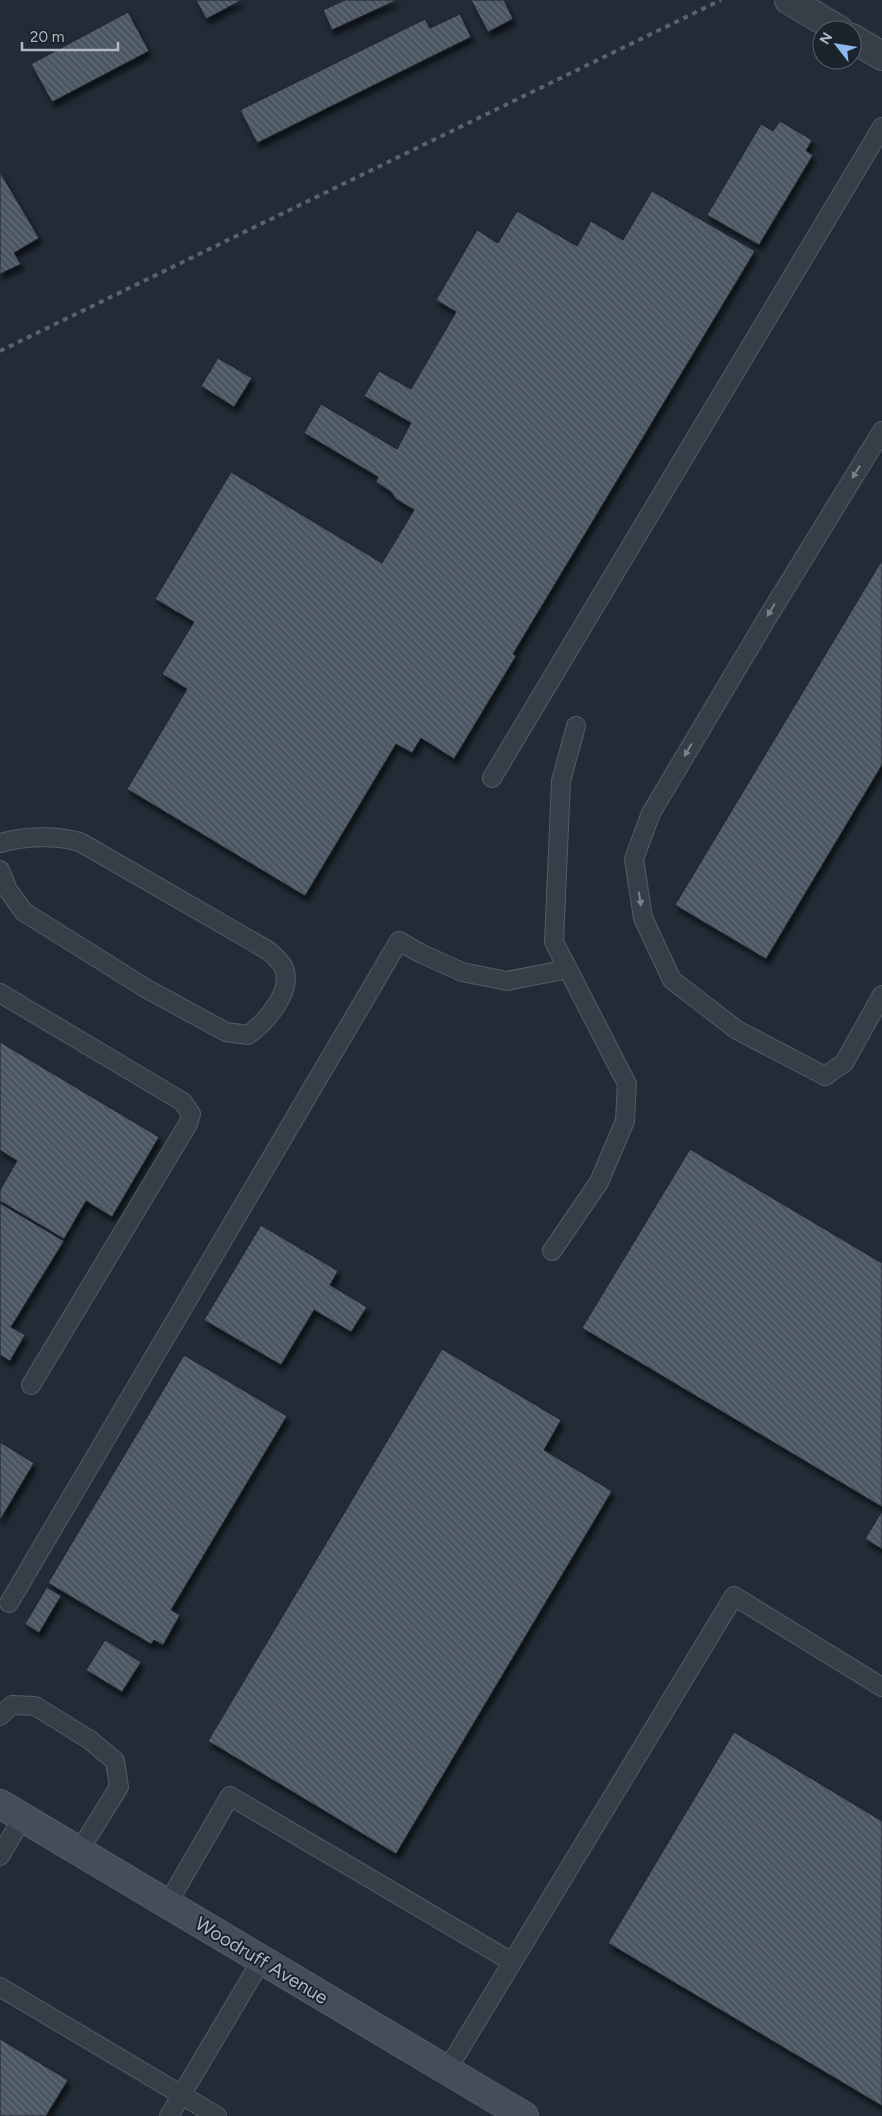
<svg xmlns="http://www.w3.org/2000/svg" width="882" height="2116" viewBox="0 0 882 2116" font-family="Figtree,sans-serif">
	<defs>
		<pattern id="building-back-hatch" width="6" height="6" patternUnits="userSpaceOnUse" patternTransform="scale(1.25)"><rect width="6" height="6" fill="#4b5762"/><path d="M-1 5l2 2M0 0l6 6M5-1l2 2" fill="none" stroke="#626d77"/></pattern>
		<filter id="shadow"><feDropShadow dx="3" dy="5.5" stdDeviation="2.5" flood-color="#0009"/></filter>
	</defs>
	<rect width="100%" height="100%" fill="#222c36"/>
	<g fill="url(#building-back-hatch)" stroke="#1d252e" filter="url(#shadow)">
		<path d="M196 0H242L206 19Z"/>
		<path d="M345 0H397L332 30 323 10Z"/>
		<path d="M471 0H504L513 19 488 32Z"/>
		<path d="M128 12 149 51 52 102 31 64Z"/>
		<path d="M460 14 471 37 257 143 240 110 425 19 430 28Z"/>
		<path d="M780 121 812 140 806 151 813 155 759 245 707 215 761 124 773 131Z"/>
		<path d="M0 172 39 238 14 253 21 264 0 274Z"/>
		<path d="M652 191 755 251 513 654 516 656 454 759 421 738 412 753 396 744 305 896 127 789 187 689 162 674 194 622 155 599 231 472 382 563 414 510 396 499 391 492 376 482 378 477 304 433 321 404 397 449 411 423 364 396 379 371 411 389 456 312 436 300 477 230 498 243 517 211 577 246 591 221 623 240Z"/>
		<path d="M218 358 252 378 234 407 201 386Z"/>
		<path d="M882 560V765L766 959 675 905Z"/>
		<path d="M0 1042 159 1137 112 1217 86 1201 64 1239 0 1201V1190L17 1161 0 1150Z"/>
		<path d="M690 1149 882 1263V1507L582 1328Z"/>
		<path d="M0 1203 64 1241 11 1327 25 1335 10 1361 0 1355Z"/>
		<path d="M261 1225 338 1271 330 1285 367 1307 351 1332 314 1310 281 1365 204 1320Z"/>
		<path d="M442 1349 561 1420 544 1450 612 1491 396 1854 208 1741Z"/>
		<path d="M184 1355 287 1416 171 1610 180 1615 163 1645 154 1640 151 1644 48 1583Z"/>
		<path d="M0 1442 34 1463 0 1520Z"/>
		<path d="M882 1511V1549L865 1539Z"/>
		<path d="M47 1587 61 1596 39 1633 25 1624Z"/>
		<path d="M105 1640 141 1662 122 1692 86 1670Z"/>
		<path d="M734 1732 882 1821V2106L608 1943Z"/>
		<path d="M0 2039 68 2080 46 2116H0Z"/>
	</g>
	<g fill="none" stroke-linecap="round" stroke-linejoin="round">
		<defs>
			<g id="service">
				<path d="M882 431 769 615 651 813 634 859 643 918 672 980 737 1030 825 1076 844 1063 882 995"/>
				<path d="M492 778 882 127"/>
				<path d="M0 843C25 836 55 835 80 842L269 951C274 956 280 961 283 966 295 990 266 1022 248 1035L226 1032 147 989 24 912 8 890 0 870"/>
				<path d="M0 993 183 1102 191 1114 188 1124 31 1385"/>
				<path d="M552 1251 599 1182 625 1121 627 1084 554 942 561 781 576 726"/>
				<path d="M9 1603 399 941 420 953 462 972 507 981 568 969"/>
				<path d="M0 1716 12 1705 35 1706 90 1740 115 1761 119 1787 79 1851"/>
				<path d="M0 1856 23 1817"/>
				<path d="M168 1903 230 1796 512 1962"/>
				<path d="M0 1987 217 2116"/>
				<path d="M447 2070 734 1596 882 1687"/>
				<path d="M169 2116 262 1959"/>
			</g>
			<g id="minor">
				<path d="M789 0 839 30"/>
				<path d="M852 38 882 56"/>
			</g>
			<path id="secondary" d="M0 1804 524 2116"/>
		</defs>
		<use href="#service" stroke="#535c65" stroke-width="20"/>
		<use href="#minor" stroke="#535c65" stroke-width="30"/>
		<use href="#secondary" stroke="#535c65" stroke-width="30"/>
		<use href="#service" stroke="#363e47" stroke-width="18"/>
		<use href="#minor" stroke="#363e47" stroke-width="28"/>
		<use href="#secondary" stroke="#444e5a" stroke-width="28"/>
		<path stroke="#58636e" stroke-width="4" stroke-dasharray="5 5" stroke-linecap="butt" d="M0 351 721 0"/>
	</g>
	<defs><path id="oneway-solid" d="M-6-.8H1V-3.2L6.5 0L1 3.2V.8H-6Z" transform="scale(1.25)"/></defs>
	<g fill="#79828b">
		<use href="#oneway-solid" transform="translate(856 472) rotate(122)"/>
		<use href="#oneway-solid" transform="translate(771 610) rotate(121)"/>
		<use href="#oneway-solid" transform="translate(688 750) rotate(121)"/>
		<use href="#oneway-solid" transform="translate(640 899) rotate(81)"/>
	</g>
	<g text-anchor="middle" stroke-width="4" stroke-linejoin="round" paint-order="stroke">
		<g font-size="19" fill="#b0b9c3" stroke="#1b232c">
			<text transform="translate(262 1960) rotate(31)" y="7">Woodruff Avenue</text>
		</g>
	</g>
	<g transform="translate(837 45) rotate(301)"><circle r="24" fill="#1b232c" stroke="#575f68"/>
	<path d="M0-4L9 19L0 12L-9 19Z" fill="#8ab8ef"/>
	<text y="-8" font-size="14" font-weight="bold" text-anchor="middle" fill="#b0b9c3">N</text>
	</g>
	<path d="M22 42v8h96v-8" fill="none" stroke="#b0b9c3" stroke-width="2.5"/>
	<text x="30" y="42" font-size="15" fill="#b0b9c3" stroke="#1b232c" stroke-width="4" paint-order="stroke">20 m</text>
</svg>
